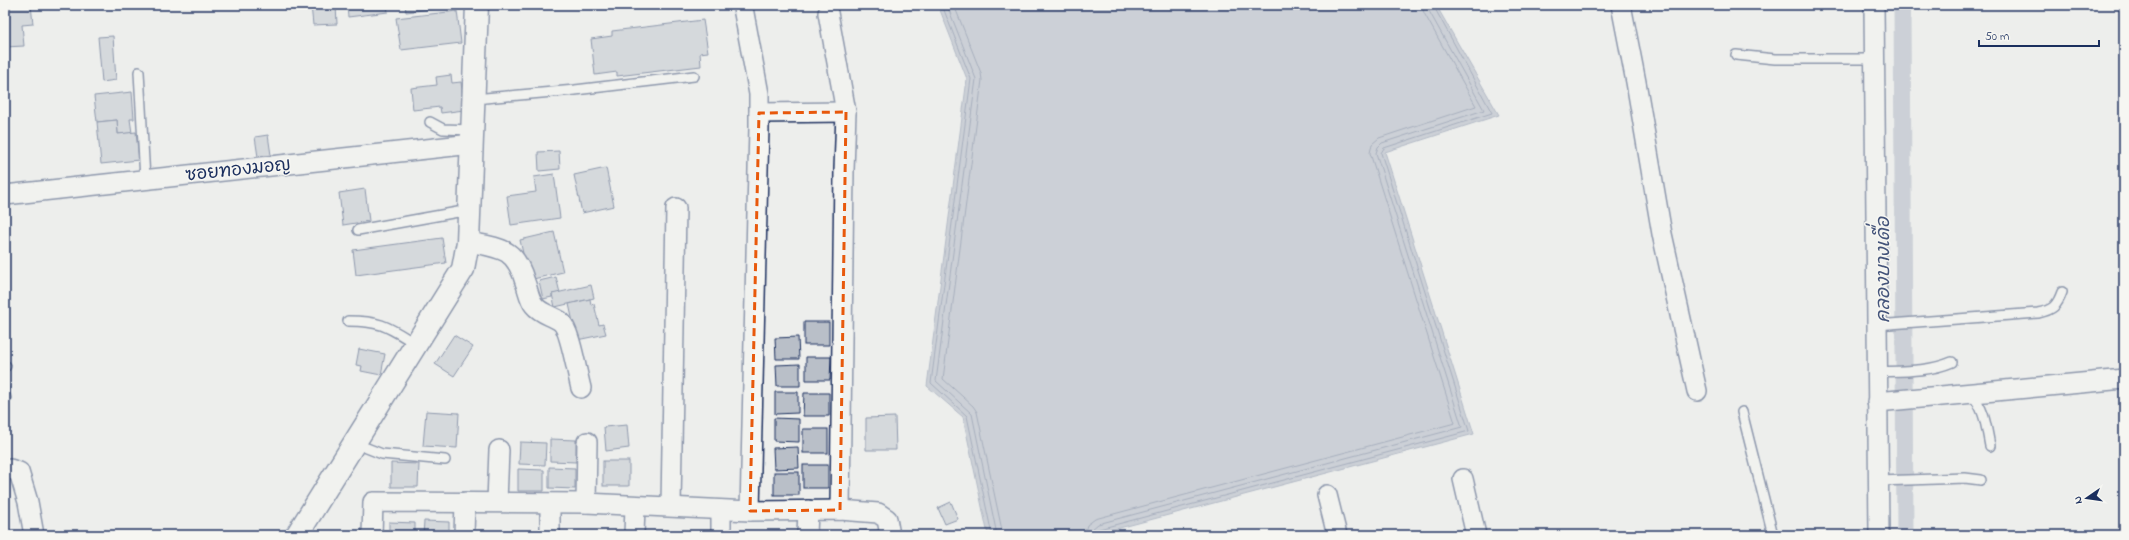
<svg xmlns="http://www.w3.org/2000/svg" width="2129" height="540" viewBox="0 0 2129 540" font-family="'Indie Flower','Playpen Sans Thai',sans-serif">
	<rect width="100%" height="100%" fill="#edeeec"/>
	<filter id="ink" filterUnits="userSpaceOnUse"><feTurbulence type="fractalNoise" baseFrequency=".025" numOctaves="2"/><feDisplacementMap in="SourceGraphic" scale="8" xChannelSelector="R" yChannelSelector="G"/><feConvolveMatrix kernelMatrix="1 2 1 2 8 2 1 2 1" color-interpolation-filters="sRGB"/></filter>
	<g filter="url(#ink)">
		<path fill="#a5acbc" stroke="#6e7a96" d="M938 5H1436L1499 115 1385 152 1474 434 1093 535H988L963 417 927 386 967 79Z"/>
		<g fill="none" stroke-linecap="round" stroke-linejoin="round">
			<g stroke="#526184" stroke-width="1">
				<path d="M942 5 971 79 931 383 967 416 992 535"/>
				<path d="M947 5 976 79 936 381 972 414 997 535"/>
				<path d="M954 5 981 73 982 80 943 379 973 406 977 412 1003 535"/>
				<path d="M1084 535 1087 525 1095 519 1455 423 1370 153 1372 144 1379 138 1476 106 1424 13 1422 5"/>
				<path d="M1090 535 1092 529 1098 524 1462 427 1376 153 1378 147 1382 143 1484 110 1429 11 1428 5"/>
				<path d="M1095 535 1099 529 1469 431 1381 153 1384 148 1492 113 1433 5"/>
			</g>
			<path stroke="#a5acbc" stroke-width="17" d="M1902 5 1905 535"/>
		</g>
		<g fill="#b9bfc8" stroke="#1b2f5e">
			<path d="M5 5H31L33 24 22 25 24 46 5 47Z"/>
			<path d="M311 5H336L337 24 313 25Z"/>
			<path d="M347 5H387L388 12 348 17Z"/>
			<path d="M405 5H441V8L406 12Z"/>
			<path d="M457 11 461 43 401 50 396 18Z"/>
			<path d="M703 20 708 52 700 53 701 66 617 76V72L595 75 591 39 612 36V31Z"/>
			<path d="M113 36 116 80 102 82 98 37Z"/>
			<path d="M451 75 452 83 461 82 464 110 441 113 440 107 413 110 411 88 437 85 436 77Z"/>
			<path d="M132 92 134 119H130L132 133 118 134 117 120 97 122 94 96Z"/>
			<path d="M117 120 118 134 136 132 139 160 101 164 97 122Z"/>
			<path d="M268 135 271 155 258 157 255 137Z"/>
			<path d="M559 151 560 169 539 171 538 152Z"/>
			<path d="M606 168 614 206 582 213 574 175Z"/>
			<path d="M554 174 560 218 511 225 507 196 536 192 534 177Z"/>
			<path d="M365 189 369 221 343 225 339 193Z"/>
			<path d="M554 232 563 272 529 280 520 240Z"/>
			<path d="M442 238 446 263 356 275 353 250Z"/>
			<path d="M556 277 560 293 552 294V297L543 299 539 281Z"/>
			<path d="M591 285 594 298 555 307 552 294Z"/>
			<path d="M590 299 591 305 594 304 599 325 603 324 606 334 577 340 569 304Z"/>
			<rect x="804" y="322" width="25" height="23"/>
			<path d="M454 335 473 347 454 376 435 364Z"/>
			<path d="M798 337 799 359H776L775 338Z"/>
			<path d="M359 349 385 354 381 375 361 371 362 366 356 365Z"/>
			<path d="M806 357H831L830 380H806Z"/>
			<path d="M800 364V386H777L776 365Z"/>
			<path d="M5 371 12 400 5 401Z"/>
			<path d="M775 392H798V413L775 414Z"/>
			<path d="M804 393H829V416H803Z"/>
			<path d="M426 411 459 413 457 448 423 446Z"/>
			<path d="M895 417 896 450H866V418Z"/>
			<path d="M774 418 799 419V442L774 441Z"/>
			<path d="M627 425 629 448 606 451 604 427Z"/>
			<rect x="803" y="429" width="25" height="24"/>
			<path d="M550 439 576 440V462L550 461Z"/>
			<path d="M520 442 546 443 545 465 519 464Z"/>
			<path d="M798 447 799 468 774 469 773 448Z"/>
			<rect x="603" y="461" width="26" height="25"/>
			<path d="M391 463 419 464 418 487H391Z"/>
			<rect x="803" y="465" width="25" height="23"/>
			<path d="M549 467 575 468V489L549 488Z"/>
			<path d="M518 469 544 470V491H518Z"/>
			<rect x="774" y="472" width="25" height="23"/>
			<path d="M951 502 958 519 945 524 938 508Z"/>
			<path d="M424 521 449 522V535H423Z"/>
			<path d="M389 522 415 523V535H389Z"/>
			<path d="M879 530V535H853V531Z"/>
			<rect x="822" y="532" width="27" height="3"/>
			<rect x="484" y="534" width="27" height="1"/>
			<rect x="600" y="534" width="27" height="1"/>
		</g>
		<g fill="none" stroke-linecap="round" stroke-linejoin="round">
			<defs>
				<g id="lane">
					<path d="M1736 55 1775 59H1874"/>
					<path d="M139 72 145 179"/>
					<path d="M474 99 575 90 694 76"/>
					<path d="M430 122 443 129 472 130"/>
					<path d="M358 230 469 210"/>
					<path d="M348 321C382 321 388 327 416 344"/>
					<path d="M1876 325 2038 313C2053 310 2057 306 2062 292"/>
					<path d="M5 366H6"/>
					<path d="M1877 372C1901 371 1929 372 1952 362"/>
					<path d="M1971 394C1985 409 1986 426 1990 446"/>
					<path d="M1742 412 1773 535"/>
					<path d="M354 443 382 454 445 460"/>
					<path d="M1879 481 1965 478 1981 480"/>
				</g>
				<g id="street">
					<path d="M1621 5 1636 82 1662 234 1697 391"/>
					<path d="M1874 5 1879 535"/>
					<path d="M743 8 759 94V127L750 511"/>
					<path d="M828 13 846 112 844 170 840 510"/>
					<path d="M759 113 846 112"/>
					<path d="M5 195 472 144"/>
					<path d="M468 242C500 248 515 247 525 282 528 289 529 299 534 305 541 314 551 315 560 321 570 328 577 374 581 388"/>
					<path d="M1877 402 2124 379"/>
					<path d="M5 470 10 469 19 472 28 502 34 535"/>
					<path d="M1463 479 1476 535"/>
					<path d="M1327 495 1337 535"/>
					<path d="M497 502 499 450"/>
					<path d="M586 503 587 442"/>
					<path d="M671 506 676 208"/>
					<path d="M372 535 373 502 586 503 750 511 840 510 878 513 887 519 890 535"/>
					<path d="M464 535 465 502"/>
					<path d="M550 535V504"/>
					<path d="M634 535 635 506"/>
					<path d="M721 535V510"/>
					<path d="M807 535 808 510"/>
				</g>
				<path id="secondary" d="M297 535 463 269 468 242 477 5"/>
			</defs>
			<use href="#lane" stroke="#1b2f5e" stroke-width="12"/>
			<use href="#street" stroke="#1b2f5e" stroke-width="22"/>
			<use href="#secondary" stroke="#1b2f5e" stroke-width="25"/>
			<use href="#lane" stroke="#f6f6f2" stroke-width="9"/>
			<use href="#street" stroke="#f6f6f2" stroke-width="19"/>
			<use href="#secondary" stroke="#f6f6f2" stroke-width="22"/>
		</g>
	</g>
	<path d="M0 0H2129V540H0ZM846 112 840 510 750 511 759 113Z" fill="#edeeec" fill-opacity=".55" fill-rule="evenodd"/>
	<path fill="none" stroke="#e8590c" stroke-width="3" stroke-dasharray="8 5" stroke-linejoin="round" d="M846 112 840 510 750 511 759 113Z"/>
	<g text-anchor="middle" stroke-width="3" stroke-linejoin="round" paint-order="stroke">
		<g font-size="18" fill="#1b2f5e" stroke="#f6f6f2">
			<text transform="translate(238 169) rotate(-6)" y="6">ซอยทองมอญ</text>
		</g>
		<g font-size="19" font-style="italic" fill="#44547a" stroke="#f6f6f2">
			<text transform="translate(1882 270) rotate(-90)" y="7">คลองบางเดื่อ</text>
		</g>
	</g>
	<rect width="2129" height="540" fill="none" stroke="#f6f6f2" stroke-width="20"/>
	<rect x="10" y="10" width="2109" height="520" fill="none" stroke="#1b2f5e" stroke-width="1.5" filter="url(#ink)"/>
	<g transform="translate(2087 498) rotate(257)" stroke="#f6f6f2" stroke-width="3" paint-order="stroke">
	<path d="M0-3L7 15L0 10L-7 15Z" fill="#1b2f5e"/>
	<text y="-6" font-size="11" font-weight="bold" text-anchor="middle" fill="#1b2f5e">N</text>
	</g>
	<path d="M1979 40v6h120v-6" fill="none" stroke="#1b2f5e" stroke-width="2"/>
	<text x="1985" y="40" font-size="12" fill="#1b2f5e" stroke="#f6f6f2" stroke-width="3" paint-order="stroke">50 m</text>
</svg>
